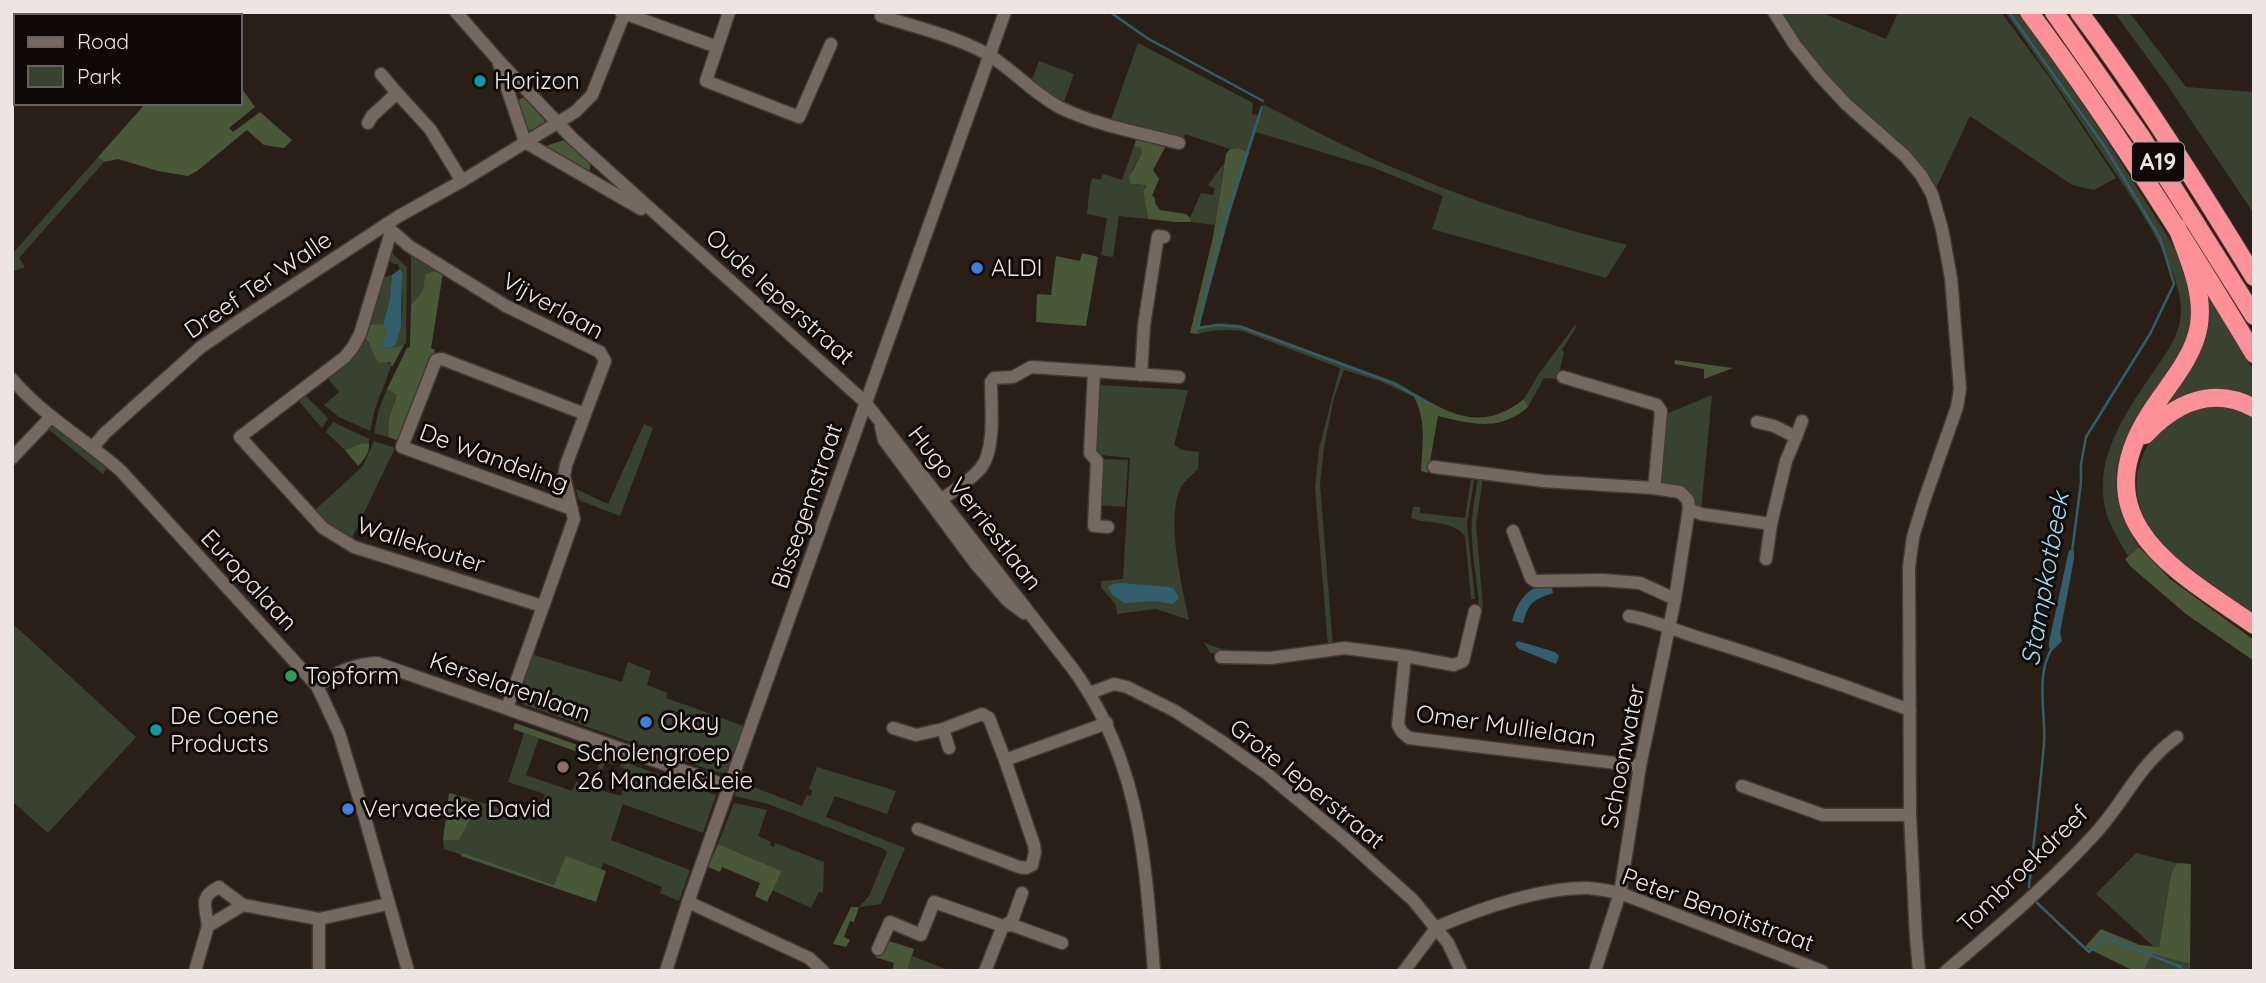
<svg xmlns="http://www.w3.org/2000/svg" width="2266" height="983" viewBox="0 0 2266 983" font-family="Quicksand,sans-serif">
	<rect width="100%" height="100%" fill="#291f17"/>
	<g fill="#39422e">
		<path d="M1778 12H1820L1886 39 1897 15 1894 12H2001L2049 77 2116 178 2094 190 2072 185 1970 116 1936 188 1928 177 1829 82Z"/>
		<path d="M2005 12H2019C2063 74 2106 137 2146 202 2165 233 2192 269 2193 307 2194 326 2185 346 2175 362 2135 429 2086 466 2139 547L2128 556C2121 544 2113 531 2108 518 2089 462 2126 412 2156 368 2168 351 2181 332 2181 311 2181 264 2128 192 2101 152 2070 105 2038 58 2005 12Z"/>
		<path d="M2114 12H2129L2186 87 2254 92V214L2166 83Z"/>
		<path d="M1138 43 1253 103 1252 114 1261 116 1264 105C1310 128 1356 153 1404 172 1476 203 1551 226 1627 245L1606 278 1432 229 1443 196 1374 168 1256 132 1249 153 1239 148 1230 149 1185 134 1183 140 1111 119Z"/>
		<path d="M1039 61 1074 74 1063 105 1031 82Z"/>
		<path d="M1134 146 1141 148 1142 152 1132 170 1137 186 1143 184 1146 187 1143 191 1148 219 1119 216 1113 257 1101 255 1107 218 1087 214 1090 184 1092 178 1101 180 1103 174 1122 180Z"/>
		<path d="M98 157 104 162 19 258 25 267 12 272V254Z"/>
		<path d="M1224 163 1215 225 1191 222 1190 218 1201 193 1213 195 1215 189 1208 185Z"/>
		<path d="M391 252 407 267 406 342 404 345 392 348C406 332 404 283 398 264H394L388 259Z"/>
		<path d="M411 253 439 270 425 274 423 290 411 305Z"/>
		<path d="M383 273 385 277 392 275 390 298 383 325H370Z"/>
		<path d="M2202 284 2254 371V402L2245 398 2156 417 2186 368Z"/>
		<path d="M1222 323 1241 325 1398 383 1416 394 1414 397 1380 381 1344 370 1334 398 1324 448 1320 485 1333 646 1319 650 1224 654 1210 653 1204 642C1232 659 1296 650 1328 646L1315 488 1319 448 1340 368 1242 331C1226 329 1213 330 1197 334L1199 327Z"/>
		<path d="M1575 325 1577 326 1562 350 1564 352 1558 379 1544 378 1528 407 1524 399 1538 375Z"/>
		<path d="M365 338 381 363 386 362 392 364 375 409 370 431 339 417 324 405 339 392 328 379C345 367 355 357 365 338Z"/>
		<path d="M1099 385 1188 390 1174 445 1182 450 1199 452 1198 469C1192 475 1183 482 1180 489 1166 522 1182 585 1189 620L1156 609 1117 614 1116 605 1101 587V581L1123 579 1130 458 1101 455 1097 450Z"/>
		<path d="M387 389 397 395 389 419 388 437 374 433 379 409Z"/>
		<path d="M304 394 325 415 328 419 322 428 297 399Z"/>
		<path d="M1712 395 1701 510 1659 484 1666 414Z"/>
		<path d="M2209 406H2230L2254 415V614C2204 580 2111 529 2143 455 2158 421 2176 415 2209 406Z"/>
		<path d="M333 422 369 439V446L368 444 362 443 345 450 326 432Z"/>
		<path d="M644 424 653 428 620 516 581 501 578 498 576 489 608 504Z"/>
		<path d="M51 427H56L108 467 103 474 48 429Z"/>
		<path d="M374 441 395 448 351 540 326 523 315 510 363 466Z"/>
		<path d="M1101 459 1128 460 1125 507 1098 505Z"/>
		<path d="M1478 478H1483L1476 524 1483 607 1479 608C1478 585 1473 563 1472 540 1470 519 1475 499 1478 478Z"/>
		<path d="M1471 479 1474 480 1467 524 1475 599H1471L1465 537C1456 522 1431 523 1416 520L1411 518 1413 507H1420V513L1465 518Z"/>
		<path d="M12 623 136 737 48 833 12 801Z"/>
		<path d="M531 654 622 682 628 662 651 671 647 685 668 693 666 698 744 726 727 770 724 773 716 772 522 704 520 700Z"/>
		<path d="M524 733 539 738 526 775 572 791 576 782 586 785 589 777 594 779 600 761 598 760 600 753 617 759 615 765 605 762 596 789 621 796 629 770 620 767 622 761 716 795 703 833 623 804 611 840 690 870 679 901 660 893 662 887 604 863 601 869 566 857 555 885 444 849 443 840H459L472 816 474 809 467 798 536 820 545 794 508 782Z"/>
		<path d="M817 767 896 791 887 814 835 796 826 817 905 848 881 904 859 907 869 896 887 852 884 849 768 804 735 796 739 781 802 806 807 795 811 796 812 790 809 789Z"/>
		<path d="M734 803 767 810 758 836 771 842 770 845 774 847 775 843 824 862 823 893 819 892 811 908 772 890 782 871 718 844Z"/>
		<path d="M2136 853 2177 863 2171 874 2159 947 2153 946 2096 894Z"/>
		<path d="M2152 954 2190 964V971H2144Z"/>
		<path d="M912 956 951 971H907Z"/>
	</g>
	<g fill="#495838">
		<path d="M240 86 255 107 229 128 233 132 260 112 292 140 284 148 264 145 247 130 197 171 188 176 158 171 118 159 104 162 98 157 146 103H240Z"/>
		<path d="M521 98H525L544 119 545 124 534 130H526L517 102Z"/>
		<path d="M1138 134 1168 142 1153 170 1159 179 1152 196 1155 198V203L1160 210 1186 214 1190 218 1191 222H1175L1148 219 1143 191 1146 187 1145 185 1131 184 1129 178 1142 152 1141 148 1134 146Z"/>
		<path d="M565 140 590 164V170L587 172 536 152 545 146Z"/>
		<path d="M1239 148 1249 153 1231 210 1197 334 1190 333 1213 237 1226 154 1230 149Z"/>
		<path d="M1082 253 1098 257 1086 326 1036 322 1037 294 1051 295 1056 256 1080 261Z"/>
		<path d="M439 270 443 273 431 348 435 350 399 441 388 437 389 419 397 395 387 389 407 348 410 347 411 305 423 290 425 274Z"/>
		<path d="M379 324 383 325 387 333 381 347 392 348 404 345 392 367 390 362 379 363C372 355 372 345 365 338L370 325Z"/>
		<path d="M1675 360 1733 368 1704 379V369L1674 364Z"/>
		<path d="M1416 394C1456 418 1485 430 1524 399L1528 407C1499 432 1472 424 1438 416L1428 473 1421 471C1422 446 1427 421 1414 397Z"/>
		<path d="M362 443 369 444C370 452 364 460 358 466L345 450Z"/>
		<path d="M2139 547 2170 579 2254 640V661L2186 614 2130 566 2125 559Z"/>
		<path d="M515 723 595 751 592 757 513 729Z"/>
		<path d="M449 793 467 798 474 809 472 816 459 840H443Z"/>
		<path d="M718 844 782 871 767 902 755 896 760 883 722 867 720 872 708 867Z"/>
		<path d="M462 853 554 885 566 856 606 871 596 902 461 856Z"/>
		<path d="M2177 863 2191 864 2190 964 2152 954 2144 971H2134L2085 947 2101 929 2140 945 2159 947 2171 874Z"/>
		<path d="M851 907H859L854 922 850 921 844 937 850 940 846 947 833 944Z"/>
		<path d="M886 940 914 949 907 971H892L894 963 875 957Z"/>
	</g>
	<g fill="#325f6b">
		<path d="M400 269 402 273 401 326 396 344 392 348 380 347 387 333 383 325 390 298 392 275Z"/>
		<path d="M2069 550 2074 551V559L2060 633 2062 641 2052 651 2049 647V642Z"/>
		<path d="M1122 583 1169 587 1174 589 1179 598 1173 604 1155 601 1124 603 1112 594 1108 587 1113 584Z"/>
		<path d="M1551 584 1553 593C1533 600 1529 602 1523 623L1512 621C1518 599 1528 586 1551 584Z"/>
		<path d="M1518 641 1555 652 1559 656 1556 664 1519 649 1515 644Z"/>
	</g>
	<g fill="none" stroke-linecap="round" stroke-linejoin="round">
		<g stroke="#325f6b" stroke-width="2.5">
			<path d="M1110 12 1147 38 1263 101"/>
			<path d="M2009 12 2105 147 2160 238 2174 284 2150 334 2086 437 2081 464V483L2072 552"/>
			<path d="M1262 107 1222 230 1198 328 1217 325 1241 327 1393 383 1428 403"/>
			<path d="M2029 887C2034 839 2040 791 2044 743 2046 711 2035 677 2052 648"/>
			<path d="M2035 901 2089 952 2104 937 2181 967 2182 971"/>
		</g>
		<defs>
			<g id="minor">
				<path d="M456 12 498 60 573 139 865 402 1073 669C1141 763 1145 860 1154 971"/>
				<path d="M621 12 717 47"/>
				<path d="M729 12 706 81 799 117 831 44"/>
				<path d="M1774 12 1795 45 1820 76 1846 104 1905 156 1921 175 1932 194 1942 229 1951 278 1960 389 1957 407 1924 501 1913 537 1909 567 1910 815 1916 937 1919 971"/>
				<path d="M881 16C913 26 960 38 987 54 1013 69 1033 94 1061 108 1096 125 1141 133 1179 143"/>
				<path d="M499 64 525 142 641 209"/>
				<path d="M381 74 397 93"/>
				<path d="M368 123 372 116 397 93 430 129 462 181"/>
				<path d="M385 225 409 246 506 306 600 352 605 361 566 465 564 476 574 519 507 708"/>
				<path d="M391 232 360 334 353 347 345 357 240 437 323 528 354 547 542 606"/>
				<path d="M1094 372 1090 453 1097 461 1094 526 1108 527"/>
				<path d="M1141 375 1144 325 1158 236 1164 237"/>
				<path d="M1563 377 1657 405 1661 411 1655 480 1653 488"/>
				<path d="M12 379C43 416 85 439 121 471L317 686 339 733 365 818 408 971"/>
				<path d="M881 427 884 440 975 563 1008 601 1024 613"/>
				<path d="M1796 437 1802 421"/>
				<path d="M93 447 105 433 201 347 242 319 399 216 462 181 575 112 592 95 625 12"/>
				<path d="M12 458 51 417"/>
				<path d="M1434 467 1543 481 1653 488 1680 492 1688 500 1689 509 1675 599 1640 766 1620 893 1595 971"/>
				<path d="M941 500C954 490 970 481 980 469 996 451 991 405 991 382L994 378 1013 377 1031 367 1179 377"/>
				<path d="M572 509 402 447 436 360 442 359 585 414"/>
				<path d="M1689 509 1701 514 1771 524 1786 461 1796 437 1774 426 1757 422"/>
				<path d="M1513 531 1531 578 1535 581 1602 580 1640 583 1675 599"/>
				<path d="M1766 559 1771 524"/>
				<path d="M1475 611 1463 661 1454 665 1405 656 1398 725 1402 732 1409 738 1640 766"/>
				<path d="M1629 616C1654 620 1676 631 1700 638 1771 660 1841 684 1910 710"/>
				<path d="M1221 657 1270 658 1345 648 1405 656"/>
				<path d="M317 686C334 673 355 664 377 663L730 787"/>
				<path d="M1090 693 1114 684 1127 687 1175 711 1221 741 1266 773 1344 838 1413 900 1448 943 1461 971"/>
				<path d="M893 728 916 735 943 729"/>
				<path d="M949 748 943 729 982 714 989 718 1005 760"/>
				<path d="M1742 786 1823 815H1910"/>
				<path d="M918 829 1019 867 1026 868 1032 865 1035 852 1034 845 1005 760 1107 723"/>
				<path d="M688 902 809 958 823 971"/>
				<path d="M208 926C206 907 198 897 219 887L243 905"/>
				<path d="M1003 926 1012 921 1022 893"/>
				<path d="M1437 927C1479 909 1542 887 1588 888 1599 889 1610 891 1620 893L1822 971"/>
				<path d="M878 949 890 922 921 935 934 902 1003 926 1012 925 1062 943"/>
				<path d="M195 971 208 926 243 905 319 919 388 904"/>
				<path d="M319 971V919"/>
				<path d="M666 971 688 902 1005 12"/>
				<path d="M985 971 1003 926"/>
				<path d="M1404 971 1437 927"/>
				<path d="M1946 971C1995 930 2050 883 2093 836 2125 802 2137 766 2177 737"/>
			</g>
			<g id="highway">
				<path d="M2029 12C2111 122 2184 237 2254 354"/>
				<path d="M2054 12 2142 138 2254 316"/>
				<path d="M2079 12C2142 96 2199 187 2254 277"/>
				<path d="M2177 227C2188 258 2204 291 2199 325 2194 358 2167 386 2150 413 2080 522 2177 571 2254 625"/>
				<path d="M2145 435C2174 404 2212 385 2254 408"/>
			</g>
		</defs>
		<use href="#minor" stroke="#423a34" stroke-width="15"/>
		<use href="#highway" stroke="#423a34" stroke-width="20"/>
		<use href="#minor" stroke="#75695f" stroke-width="12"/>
		<use href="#highway" stroke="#fe909a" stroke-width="18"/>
	</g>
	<g fill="#0f9aa8" stroke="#0f0a07" stroke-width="2.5">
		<circle cx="480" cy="81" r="7"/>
		<circle cx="156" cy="730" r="7"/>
	</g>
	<g fill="#3f7fe0" stroke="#0f0a07" stroke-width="2.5">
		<circle cx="977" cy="268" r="7"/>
		<circle cx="646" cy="722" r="7"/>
		<circle cx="348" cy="809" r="7"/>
	</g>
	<circle fill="#2e9e5b" stroke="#0f0a07" stroke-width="2.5" cx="291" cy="676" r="7"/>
	<circle fill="#8d6e63" stroke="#0f0a07" stroke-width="2.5" cx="563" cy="767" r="7"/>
	<g text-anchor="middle" stroke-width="6" stroke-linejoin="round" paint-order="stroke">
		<rect fill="#0f0a07" stroke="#aaa49f" stroke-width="2" x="2132" y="142.5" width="52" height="39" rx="5"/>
		<g font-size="23" font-weight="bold" fill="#ede6e0">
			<text x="2158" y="170">A19</text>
		</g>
		<g font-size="24" fill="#ede6e0" stroke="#0f0a07" text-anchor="start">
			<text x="494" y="89">Horizon</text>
			<text x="991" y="276">ALDI</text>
			<text x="305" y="684">Topform</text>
			<text x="170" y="724">De Coene<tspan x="170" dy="28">Products</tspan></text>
			<text x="660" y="730">Okay</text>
			<text x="577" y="761">Scholengroep<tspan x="577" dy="28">26 Mandel&amp;Leie</tspan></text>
			<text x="362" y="817">Vervaecke David</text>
		</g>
		<g font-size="24" fill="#ede6e0" stroke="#0f0a07">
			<text transform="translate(258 285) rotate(-34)" y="8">Dreef Ter Walle</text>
			<text transform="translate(780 297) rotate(42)" y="8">Oude Ieperstraat</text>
			<text transform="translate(553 306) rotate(29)" y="8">Vijverlaan</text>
			<text transform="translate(494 458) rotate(20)" y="8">De Wandeling</text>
			<text transform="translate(807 506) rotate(-71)" y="8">Bissegemstraat</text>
			<text transform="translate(975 508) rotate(52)" y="8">Hugo Verriestlaan</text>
			<text transform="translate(421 545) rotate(18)" y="8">Wallekouter</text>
			<text transform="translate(249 580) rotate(47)" y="8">Europalaan</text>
			<text transform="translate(510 687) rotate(19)" y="8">Kerselarenlaan</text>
			<text transform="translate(1506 726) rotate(8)" y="8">Omer Mullielaan</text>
			<text transform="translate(1623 756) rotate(-79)" y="8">Schoonwater</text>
			<text transform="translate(1307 784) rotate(39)" y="8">Grote Ieperstraat</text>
			<text transform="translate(2023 869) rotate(-44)" y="8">Tombroekdreef</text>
			<text transform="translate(1718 910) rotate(20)" y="8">Peter Benoitstraat</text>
		</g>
		<g font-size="26" font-style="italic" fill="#90dff5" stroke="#0f0a07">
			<text transform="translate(2045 579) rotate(-80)" y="9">Stampkotbeek</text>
		</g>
	</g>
	<rect width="2266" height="983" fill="none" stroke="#ede6e0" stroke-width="28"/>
	<rect x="14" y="14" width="228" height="91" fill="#0f0a07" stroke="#68625e" stroke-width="2"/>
	<rect x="28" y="37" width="35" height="10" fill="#75695f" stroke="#68625e" stroke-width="2"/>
	<text x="77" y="49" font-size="21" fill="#ede6e0">Road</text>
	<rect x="28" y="66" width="35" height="21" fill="#39422e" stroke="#68625e" stroke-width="2"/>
	<text x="77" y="84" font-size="21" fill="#ede6e0">Park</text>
</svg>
